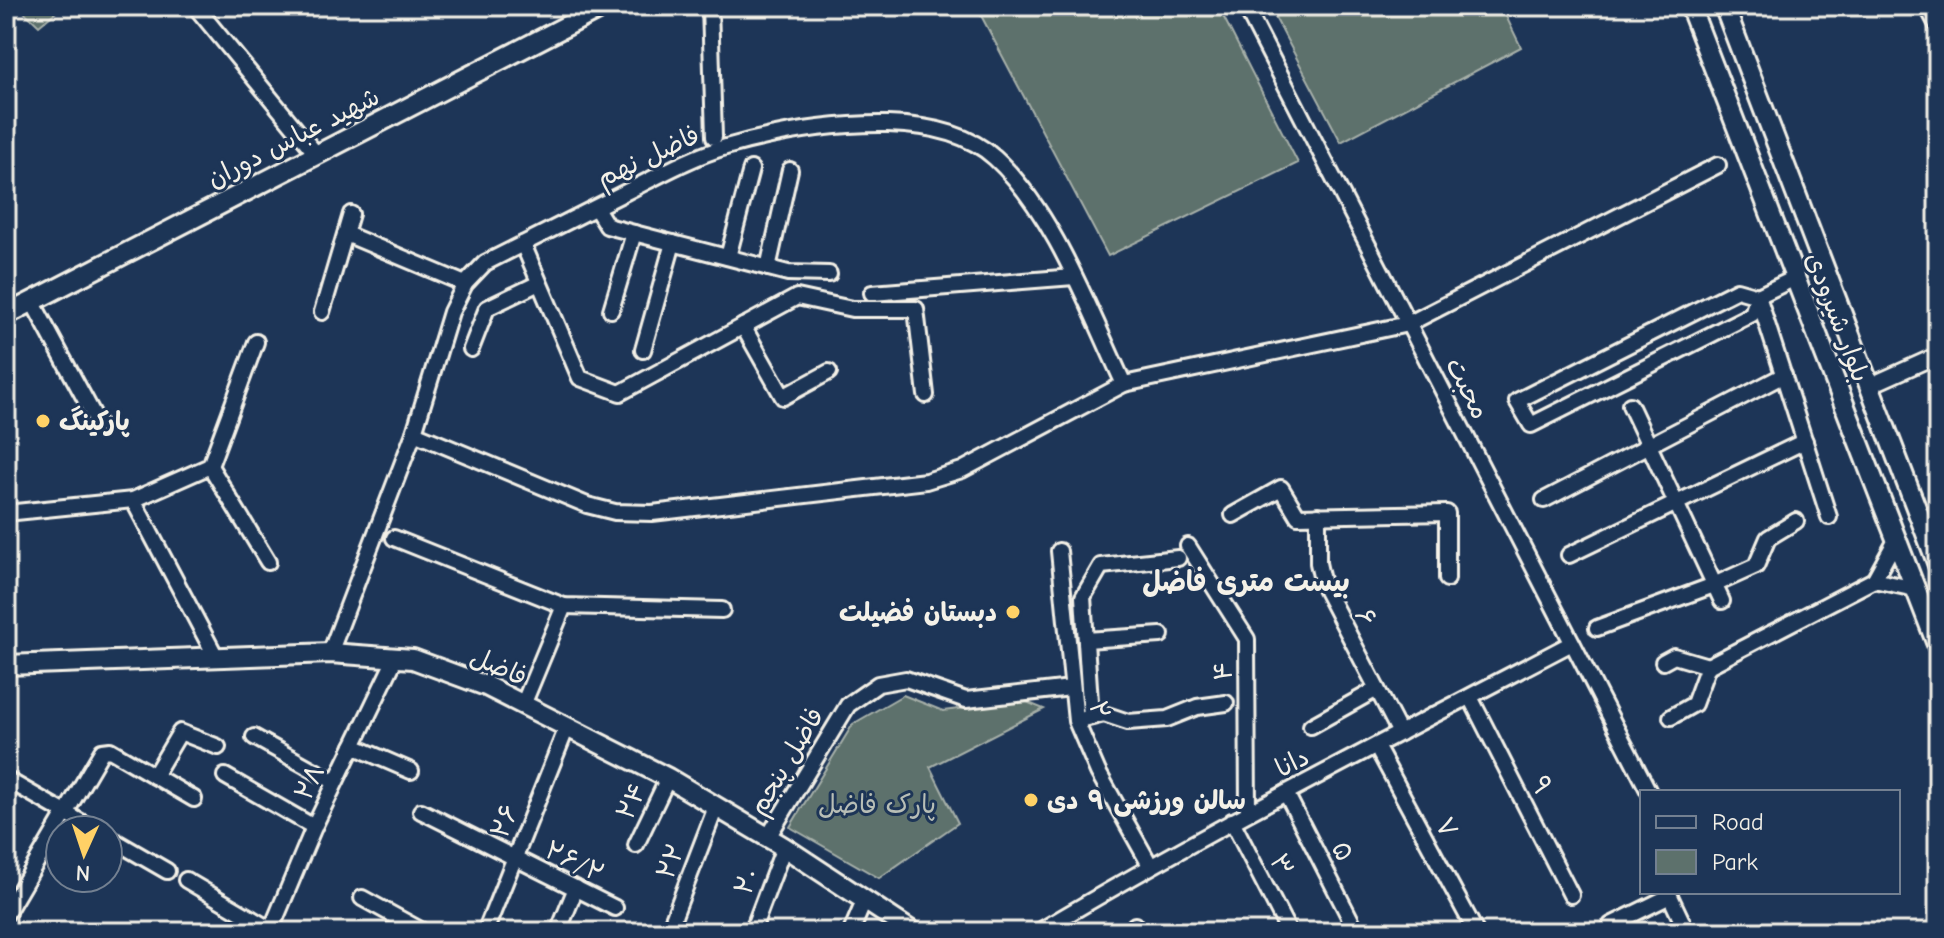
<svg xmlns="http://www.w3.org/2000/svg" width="1944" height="938" viewBox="0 0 1944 938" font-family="'Comic Neue','Playpen Sans Arabic',sans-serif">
	<rect width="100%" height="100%" fill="#1d3557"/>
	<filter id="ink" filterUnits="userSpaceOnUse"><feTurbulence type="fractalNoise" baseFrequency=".0125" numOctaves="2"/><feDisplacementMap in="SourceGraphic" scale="16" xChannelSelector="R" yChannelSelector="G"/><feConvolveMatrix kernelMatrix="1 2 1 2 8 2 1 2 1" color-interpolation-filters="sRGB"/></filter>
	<g filter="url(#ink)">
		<g fill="#5d716c" stroke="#a8b1aa" stroke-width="2">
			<path d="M18 6H63L39 26Z"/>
			<path d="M976 6H1218L1298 163 1108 256Z"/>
			<path d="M1269 6H1501L1521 47 1341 142Z"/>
			<path d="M903 695 943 711 1024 701 1044 709 930 767 958 823 879 878 790 827 853 724Z"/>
		</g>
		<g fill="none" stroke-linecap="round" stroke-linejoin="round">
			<defs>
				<g id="minor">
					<path d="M195 6 317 155"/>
					<path d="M710 6 714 137"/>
					<path d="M1245 6 1649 792"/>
					<path d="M1927 6 1938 27"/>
					<path d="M596 208 607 226 788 273 829 274"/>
					<path d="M346 234 465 284"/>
					<path d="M523 244 580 378 620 393 797 297 852 309H916L926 395"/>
					<path d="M728 257 751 169"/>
					<path d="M768 268 790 170"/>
					<path d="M1795 278 1758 296 1829 517"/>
					<path d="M1737 290 1758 296 1752 314 1531 425 1517 401Z"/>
					<path d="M872 293 1074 277"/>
					<path d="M32 301 99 425"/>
					<path d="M611 310 634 233"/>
					<path d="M322 312 351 214"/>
					<path d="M743 326 783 397 829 372"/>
					<path d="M471 349 487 308 539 283"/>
					<path d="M643 350 673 243"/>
					<path d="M1869 386 1938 355"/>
					<path d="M1630 405 1722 601"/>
					<path d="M414 433 587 505 615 512 652 513 926 481 962 470 1124 384 1408 324 1718 165"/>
					<path d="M210 466 268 562"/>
					<path d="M133 500 216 657"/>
					<path d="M1544 500 1784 375"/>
					<path d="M6 513 133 500 210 466 256 342"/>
					<path d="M1233 515 1281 488 1298 516 1447 513V579"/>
					<path d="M1318 515V563L1323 585 1400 733"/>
					<path d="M394 538 564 606 722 610"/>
					<path d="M1896 540 1874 580 1915 589"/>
					<path d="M1188 546 1247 639 1248 812"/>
					<path d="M1059 551 1076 721 1098 772 1150 865"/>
					<path d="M1569 555 1805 441"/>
					<path d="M1597 628 1714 585 1756 566 1768 538 1796 521"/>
					<path d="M1086 640 1161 635"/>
					<path d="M330 653 414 433 451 312 465 284 485 263C532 239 579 216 626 192 658 176 691 157 726 147 779 132 833 123 888 124 925 125 967 132 995 158 1054 212 1090 312 1124 384"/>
					<path d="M1663 662 1674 656 1708 666 1694 704 1671 717"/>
					<path d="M1708 666 1874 580"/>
					<path d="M1470 697 1571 895"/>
					<path d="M523 705 564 606"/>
					<path d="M1091 717 1083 597 1101 566 1178 558"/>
					<path d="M1084 719 1104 714 1128 722 1167 719 1197 707 1226 703"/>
					<path d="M1311 726 1377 689"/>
					<path d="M254 737 335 782"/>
					<path d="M353 746 411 771"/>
					<path d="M1376 746 1476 932"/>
					<path d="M154 776 180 732 218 747"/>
					<path d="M225 776 314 827"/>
					<path d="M6 779 95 830"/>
					<path d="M1286 793 1357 932"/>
					<path d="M421 811 615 908"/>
					<path d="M1232 821 1289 932"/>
					<path d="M108 837 167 871"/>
					<path d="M768 837 848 705 878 684 906 679 966 700 1071 688"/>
					<path d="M636 845 668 778"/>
					<path d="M186 880 271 930"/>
					<path d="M362 898 424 932"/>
					<path d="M6 914 102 751 110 750 194 799"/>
					<path d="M1135 925 1138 932"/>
					<path d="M270 932 314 827 396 657"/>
					<path d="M485 932 567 727"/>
					<path d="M558 932 576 888"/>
					<path d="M668 932 716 807"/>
					<path d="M752 932 784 847"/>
					<path d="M851 932 865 899"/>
					<path d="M1038 932C1212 828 1393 737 1572 643"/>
					<path d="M1608 932 1611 925 1670 896 1687 932"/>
				</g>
				<g id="major">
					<path d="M1690 6 1938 647"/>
					<path d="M1724 6 1938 565"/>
					<path d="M6 315 605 6"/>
					<path d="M6 665 330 653 413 659 486 686 668 778 784 847 913 932"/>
				</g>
			</defs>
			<use href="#minor" stroke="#f4f1e8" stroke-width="20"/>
			<use href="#major" stroke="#f4f1e8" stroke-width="24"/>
			<use href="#minor" stroke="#1d3557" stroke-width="14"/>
			<use href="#major" stroke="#1d3557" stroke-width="18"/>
		</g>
	</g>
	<g fill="#ffd166" stroke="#1d3557" stroke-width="3">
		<circle cx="43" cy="421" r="8"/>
		<circle cx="1013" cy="612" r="8"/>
		<circle cx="1031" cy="800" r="8"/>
	</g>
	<g text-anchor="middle" stroke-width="6" stroke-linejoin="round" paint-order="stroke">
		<g font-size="26" fill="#f4f1e8" stroke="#1d3557">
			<text transform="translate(293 137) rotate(-27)" y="9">شهید عباس دوران</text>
			<text transform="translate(648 156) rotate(-25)" y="9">فاضل نهم</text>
			<text transform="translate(1838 317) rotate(69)" y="9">بلوار شیرودی</text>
			<text transform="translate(1468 388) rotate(63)" y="9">محبت</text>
			<text transform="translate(1366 617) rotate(63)" y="9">۶</text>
			<text transform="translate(499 666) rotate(24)" y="9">فاضل</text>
			<text transform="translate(1223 671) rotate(-90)" y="9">۴</text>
			<text transform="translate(1100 710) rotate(75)" y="9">۲</text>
			<text transform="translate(786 761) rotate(-59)" y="9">فاضل پنجم</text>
			<text transform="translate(1292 762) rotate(-27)" y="9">دانا</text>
			<text transform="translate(309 782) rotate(-64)" y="9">۲۸</text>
			<text transform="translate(1542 785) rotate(63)" y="9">۹</text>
			<text transform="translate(631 801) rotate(-64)" y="9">۲۴</text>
			<text transform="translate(504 821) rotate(-68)" y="9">۲۶</text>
			<text transform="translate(1447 827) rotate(62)" y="9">۷</text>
			<text transform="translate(1343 851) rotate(63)" y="9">۵</text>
			<text transform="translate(575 861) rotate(26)" y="9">۲۶/۲</text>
			<text transform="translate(670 861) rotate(-69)" y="9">۲۲</text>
			<text transform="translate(1282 865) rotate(63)" y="9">۳</text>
			<text transform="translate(746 881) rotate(-69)" y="9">۲۰</text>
		</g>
		<g font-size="26" font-weight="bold" fill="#f4f1e8" stroke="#1d3557" text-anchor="start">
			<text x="59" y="430">پارکینگ</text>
			<text x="997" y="621" text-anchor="end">دبستان فضیلت</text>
			<text x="1047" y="809">سالن ورزشی ۹ دی</text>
		</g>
		<g font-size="26" fill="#b8beb6" stroke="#1d3557">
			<text x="877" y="813">پارک فاضل</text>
		</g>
		<g font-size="28" font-weight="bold" fill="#f4f1e8" stroke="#1d3557">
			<text x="1246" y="591">بیست متری فاضل</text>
		</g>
	</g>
	<rect width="1944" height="938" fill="none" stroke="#1d3557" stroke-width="32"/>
	<rect x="16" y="16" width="1912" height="906" fill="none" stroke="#f4f1e8" stroke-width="3" filter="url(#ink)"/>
	<rect x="1640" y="790" width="260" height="104" fill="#1d3557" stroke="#738091" stroke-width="2"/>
	<rect x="1656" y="816" width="40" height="12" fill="#1d3557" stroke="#738091" stroke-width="2"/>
	<text x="1712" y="830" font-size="24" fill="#f4f1e8">Road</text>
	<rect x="1656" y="850" width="40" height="24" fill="#5d716c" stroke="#738091" stroke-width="2"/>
	<text x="1712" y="870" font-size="24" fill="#f4f1e8">Park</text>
	<g transform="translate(84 854) rotate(183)"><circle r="38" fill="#1d3557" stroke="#738091" stroke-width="2"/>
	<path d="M0-6L14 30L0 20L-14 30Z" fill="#ffd166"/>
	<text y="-12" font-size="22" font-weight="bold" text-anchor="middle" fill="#f4f1e8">N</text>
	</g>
</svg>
